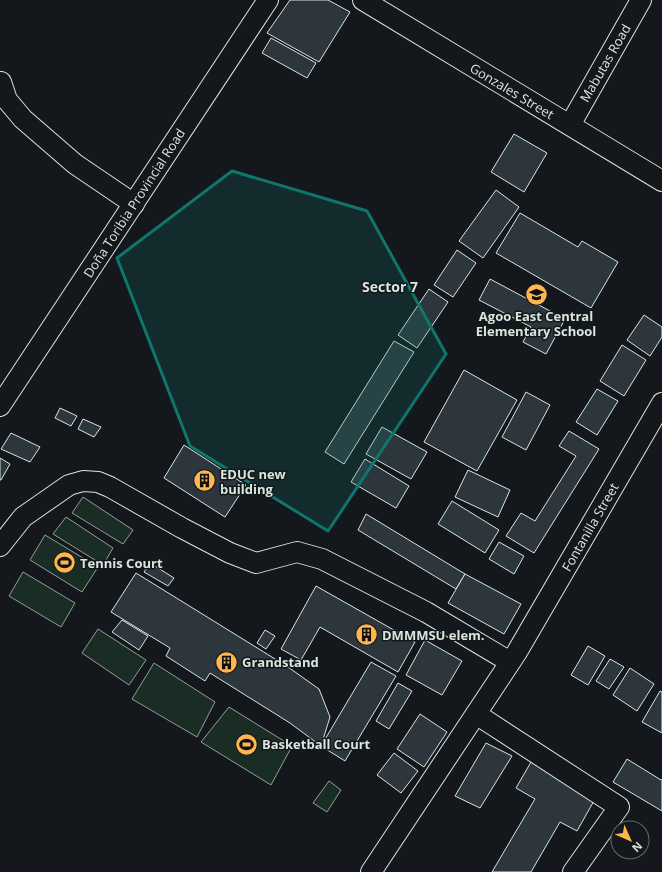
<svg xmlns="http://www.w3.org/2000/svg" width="662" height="872" viewBox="0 0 662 872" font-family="'Open Sans',sans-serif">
	<rect width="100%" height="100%" fill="#14181c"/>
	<g fill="#1a2d24" stroke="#939e99">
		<path d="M83 497 133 530 123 544 72 513Z"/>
		<path d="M66 517 113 548 103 565 53 534Z"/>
		<path d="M45 535 98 567 82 592 30 560Z"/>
		<path d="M23 572 75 603 61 627 9 596Z"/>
		<path d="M98 629 146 660 129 685 82 653Z"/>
		<path d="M154 663 215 702 197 737 132 699Z"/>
		<path d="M229 707 292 746 271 785 201 742Z"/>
		<path d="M329 781 341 790 327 812 313 803Z"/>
	</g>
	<g fill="#2c363c" stroke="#d8e6dc">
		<path d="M290 0H328L350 12 319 62 267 33Z"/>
		<path d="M271 38 316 63 307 78 262 53Z"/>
		<path d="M514 134 547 153 524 192 491 172Z"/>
		<path d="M496 190 519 207 483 258 459 241Z"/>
		<path d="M520 213 578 247 582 241 618 262 591 308 496 253Z"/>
		<path d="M457 250 476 263 453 297 434 285Z"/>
		<path d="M490 279 565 319 546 354 523 342 531 327 479 300Z"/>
		<path d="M429 289 448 302 417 348 398 335Z"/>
		<path d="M644 315 662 327V337L650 356 627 340Z"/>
		<path d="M394 341 414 352 344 464 325 452Z"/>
		<path d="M622 345 646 360 624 396 600 381Z"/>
		<path d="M464 370 517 400 477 471 424 442Z"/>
		<path d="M597 389 618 401 597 435 576 422Z"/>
		<path d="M526 392 550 405 526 450 502 437Z"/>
		<path d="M60 408 77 416 71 426 55 418Z"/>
		<path d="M83 419 101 427 94 437 78 429Z"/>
		<path d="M382 427 427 452 411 479 366 454Z"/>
		<path d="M569 431 599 449 534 553 506 536 521 513 535 521 576 456 559 446Z"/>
		<path d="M11 433 40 447 30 462 1 449Z"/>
		<path d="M184 445 246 485 225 517 164 478Z"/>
		<path d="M0 458 10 464 1 480H0Z"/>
		<path d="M365 459 409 486 396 508 351 482Z"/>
		<path d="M468 470 510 490 498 517 455 497Z"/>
		<path d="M452 501 499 530 485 553 438 524Z"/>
		<path d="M366 514 465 574 456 589 358 530Z"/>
		<path d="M499 542 524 556 514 574 489 559Z"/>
		<path d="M150 563 174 578 168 586 144 572Z"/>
		<path d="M136 573 288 667 319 689 330 717 321 746 290 723 210 673 205 681 166 656 170 648 111 612Z"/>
		<path d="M465 574 521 604 504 634 448 603Z"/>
		<path d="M316 586 415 642 398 672 320 627 301 660 281 649Z"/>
		<path d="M122 620 148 636 139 650 112 632Z"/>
		<path d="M265 630 275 636 266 649 257 643Z"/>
		<path d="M425 640 462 661 442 695 406 675Z"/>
		<path d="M588 646 605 656 588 685 571 675Z"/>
		<path d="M610 659 624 667 609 689 596 681Z"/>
		<path d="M371 662 396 676 345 761 321 746Z"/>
		<path d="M630 668 654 684 637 711 613 695Z"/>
		<path d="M398 683 412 691 389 729 376 721Z"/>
		<path d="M660 691 662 692V733L642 722Z"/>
		<path d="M420 714 447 732 424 767 397 749Z"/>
		<path d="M486 743 512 756 480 808 455 796Z"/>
		<path d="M394 753 418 771 401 793 377 775Z"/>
		<path d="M627 759 661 780 662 779V811L613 782Z"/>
		<path d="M531 762 595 799 577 831 560 822 531 872H492L535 799 516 788Z"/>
	</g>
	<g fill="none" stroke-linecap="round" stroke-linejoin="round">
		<defs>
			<g id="minor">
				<path d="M363 0 662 181"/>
				<path d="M1 82 7 100 23 119 75 164 134 204"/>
				<path d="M570 125 641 0"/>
				<path d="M0 406 268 0"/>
				<path d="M0 546 23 517 69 485 83 481 98 482 110 487 182 528 230 553 256 563 297 552 322 559 426 612 510 662"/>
				<path d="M476 714 619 807 573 872"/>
				<path d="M371 872 517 652 662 403"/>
			</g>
		</defs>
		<use href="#minor" stroke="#d8e6dc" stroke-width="22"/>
		<use href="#minor" stroke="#14181c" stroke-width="20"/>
	</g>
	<path fill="#0f766e" fill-opacity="0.2" stroke="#0f766e" stroke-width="3" stroke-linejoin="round" d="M232 171 367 211 446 354 328 531 190 446 117 258Z"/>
	<defs>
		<symbol id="school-disc" viewBox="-11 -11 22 22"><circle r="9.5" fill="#ffb74d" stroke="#14181c"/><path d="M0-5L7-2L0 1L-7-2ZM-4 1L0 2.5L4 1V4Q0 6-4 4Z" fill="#111"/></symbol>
		<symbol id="building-disc" viewBox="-11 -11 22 22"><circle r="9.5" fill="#ffb74d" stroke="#14181c"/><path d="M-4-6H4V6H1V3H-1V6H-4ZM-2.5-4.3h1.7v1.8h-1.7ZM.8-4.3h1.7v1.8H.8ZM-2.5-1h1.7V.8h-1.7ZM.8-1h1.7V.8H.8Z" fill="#111"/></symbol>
		<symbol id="stadium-disc" viewBox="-11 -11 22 22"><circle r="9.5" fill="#ffb74d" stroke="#14181c"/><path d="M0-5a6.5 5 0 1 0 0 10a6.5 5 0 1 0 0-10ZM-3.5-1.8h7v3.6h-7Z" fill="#111"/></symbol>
	</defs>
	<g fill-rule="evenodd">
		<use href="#school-disc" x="524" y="282" width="25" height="25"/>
		<use href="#building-disc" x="192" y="468" width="25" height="25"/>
		<use href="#stadium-disc" x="52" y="550" width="25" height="25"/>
		<use href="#building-disc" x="354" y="622" width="25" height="25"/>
		<use href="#building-disc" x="214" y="650" width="25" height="25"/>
		<use href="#stadium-disc" x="234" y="732" width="25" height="25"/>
	</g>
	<g text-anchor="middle" stroke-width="3" stroke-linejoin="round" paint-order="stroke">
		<g font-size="13" fill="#d8e6dc" stroke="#14181c">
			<text transform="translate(605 63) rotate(-60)" y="5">Mabutas Road</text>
			<text transform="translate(512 91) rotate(31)" y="5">Gonzales Street</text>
			<text transform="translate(134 203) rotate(-57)" y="5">Doña Toribia Provincial Road</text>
			<text transform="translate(590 527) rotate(-60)" y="5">Fontanilla Street</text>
		</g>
		<g font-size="13" font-weight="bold" fill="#d8e6dc" stroke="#14181c" text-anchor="start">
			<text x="536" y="321" text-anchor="middle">Agoo East Central<tspan x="536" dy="15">Elementary School</tspan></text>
			<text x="220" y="479">EDUC new<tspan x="220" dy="15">building</tspan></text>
			<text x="80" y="568">Tennis Court</text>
			<text x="382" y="640">DMMMSU elem.</text>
			<text x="242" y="667">Grandstand</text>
			<text x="262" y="749">Basketball Court</text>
		</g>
		<g font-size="14" font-weight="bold" fill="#d8e6dc" stroke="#14181c">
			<text x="390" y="292">Sector 7</text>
		</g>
	</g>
	<g transform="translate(630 840) rotate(135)"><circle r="19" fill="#14181c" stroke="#626a69"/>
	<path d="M0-3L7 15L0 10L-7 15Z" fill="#ffb74d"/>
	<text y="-6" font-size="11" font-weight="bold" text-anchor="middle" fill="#d8e6dc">N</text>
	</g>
</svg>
